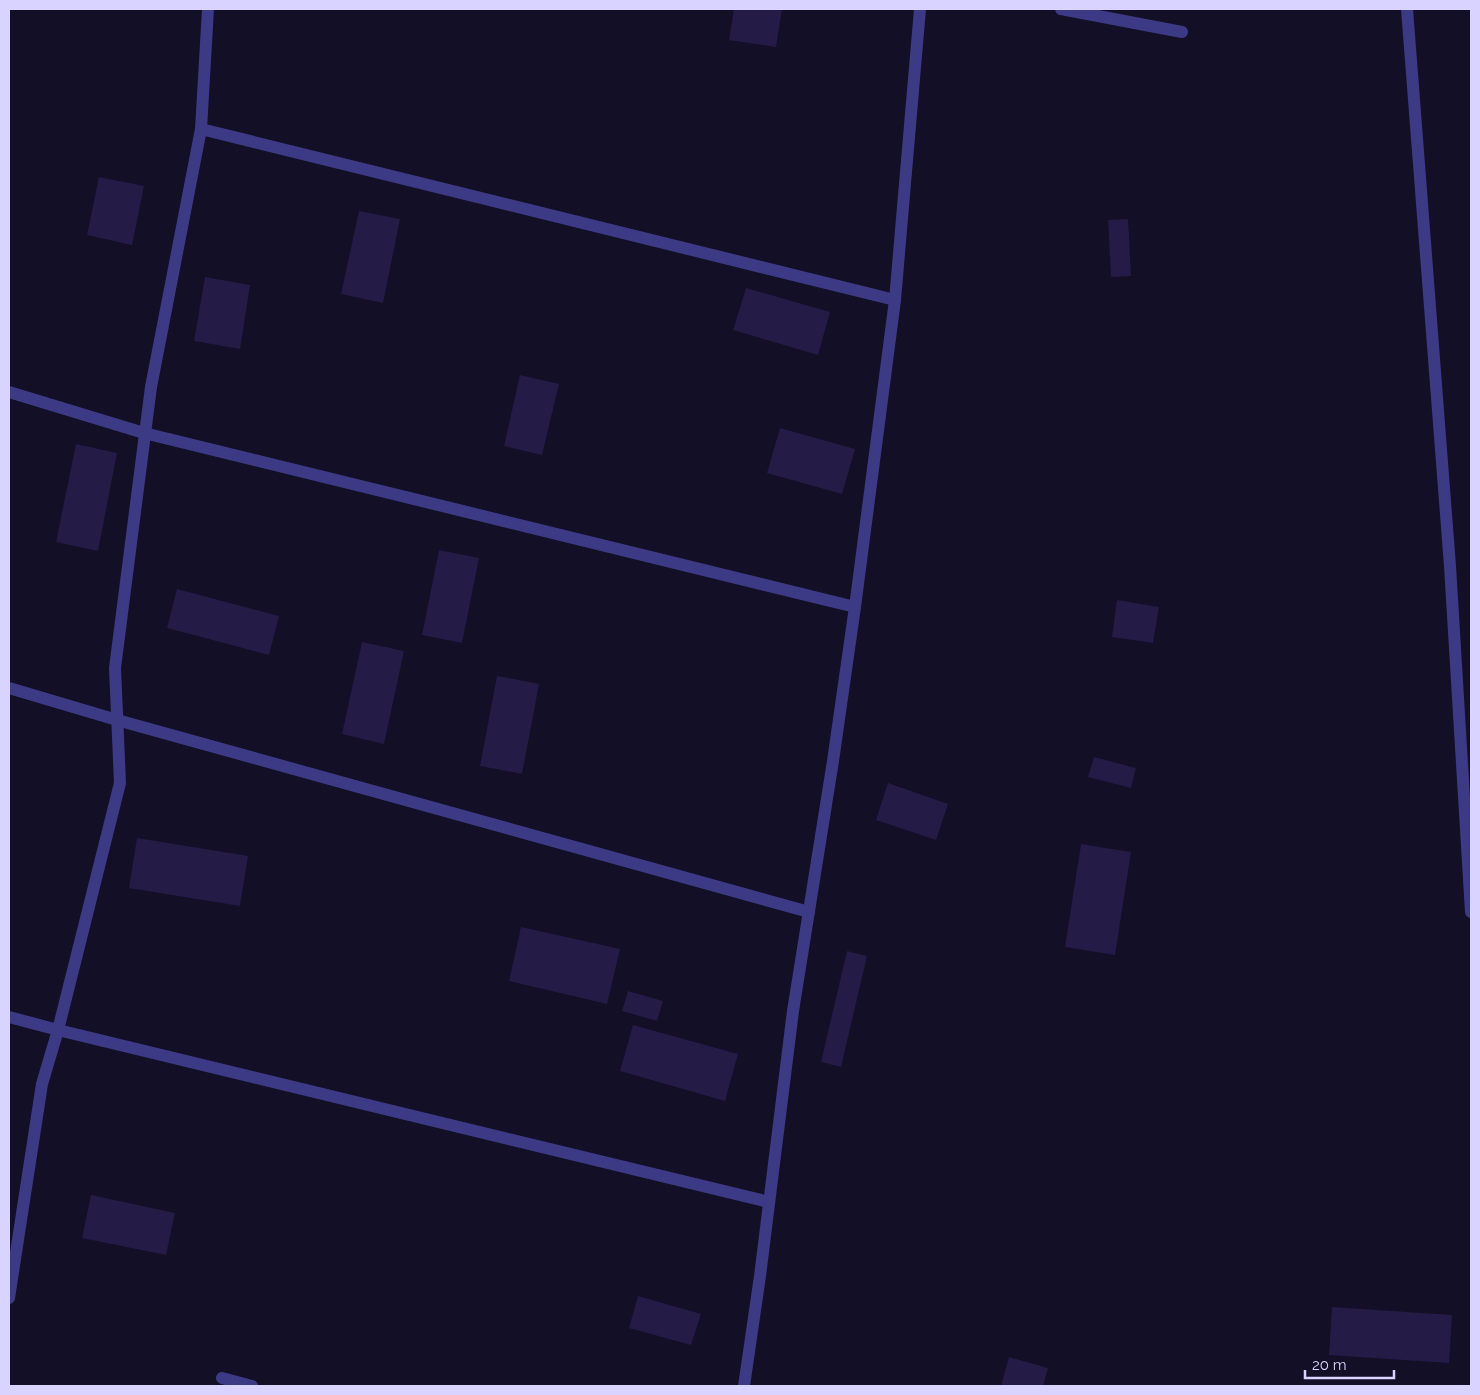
<svg xmlns="http://www.w3.org/2000/svg" width="1480" height="1395" viewBox="0 0 1480 1395" font-family="Raleway,sans-serif">
	<rect width="100%" height="100%" fill="#130f26"/>
	<g fill="#241b47">
		<path d="M734 9H782L776 47 729 40Z"/>
		<path d="M99 177 144 186 132 245 87 235Z"/>
		<path d="M359 211 400 219 383 303 341 294Z"/>
		<path d="M1128 219 1131 276 1111 277 1108 220Z"/>
		<path d="M205 277 250 285 240 349 194 341Z"/>
		<path d="M746 288 830 312 818 355 733 330Z"/>
		<path d="M520 375 559 384 542 455 504 446Z"/>
		<path d="M780 428 855 449 842 494 767 473Z"/>
		<path d="M76 444 117 453 98 551 56 542Z"/>
		<path d="M439 550 479 558 462 643 422 635Z"/>
		<path d="M177 589 279 616 269 655 167 628Z"/>
		<path d="M1117 600 1159 607 1153 643 1112 637Z"/>
		<path d="M362 642 404 651 384 744 342 734Z"/>
		<path d="M497 676 539 684 522 774 480 766Z"/>
		<path d="M1094 757 1136 768 1131 788 1088 777Z"/>
		<path d="M888 783 948 804 936 840 876 820Z"/>
		<path d="M137 838 248 856 240 906 129 888Z"/>
		<path d="M1081 844 1131 852 1115 955 1065 947Z"/>
		<path d="M521 927 620 949 607 1004 509 981Z"/>
		<path d="M847 951 867 956 841 1067 821 1062Z"/>
		<path d="M628 991 663 1001 657 1021 622 1011Z"/>
		<path d="M633 1025 738 1054 725 1101 620 1071Z"/>
		<path d="M91 1195 175 1213 166 1255 82 1238Z"/>
		<path d="M638 1296 701 1314 691 1345 629 1328Z"/>
		<path d="M1332 1307 1452 1315 1449 1363 1329 1355Z"/>
		<path d="M1009 1357 1048 1368 1043 1386H1001Z"/>
	</g>
	<g fill="none" stroke-linecap="round" stroke-linejoin="round">
		<g stroke="#3d3a85" stroke-width="12">
			<path d="M1061 9 1182 32"/>
			<path d="M1407 9 1450 566 1471 912"/>
			<path d="M201 129 895 300"/>
			<path d="M9 392 144 433 855 607"/>
			<path d="M9 688 117 720 809 912"/>
			<path d="M9 1017 58 1030 769 1202"/>
			<path d="M9 1298 42 1084 58 1030 120 783 115 668 151 387 201 129 208 9"/>
			<path d="M222 1378 252 1386"/>
			<path d="M744 1386 760 1276 793 1011 833 761 855 607 895 300 920 9"/>
		</g>
	</g>
	<rect width="1480" height="1395" fill="none" stroke="#d9d4ff" stroke-width="20"/>
	<path d="M1305 1370v8h89v-8" fill="none" stroke="#d9d4ff" stroke-width="2.5"/>
	<text x="1312" y="1370" font-size="15" fill="#d9d4ff" stroke="#130f26" stroke-width="4" paint-order="stroke">20 m</text>
</svg>
